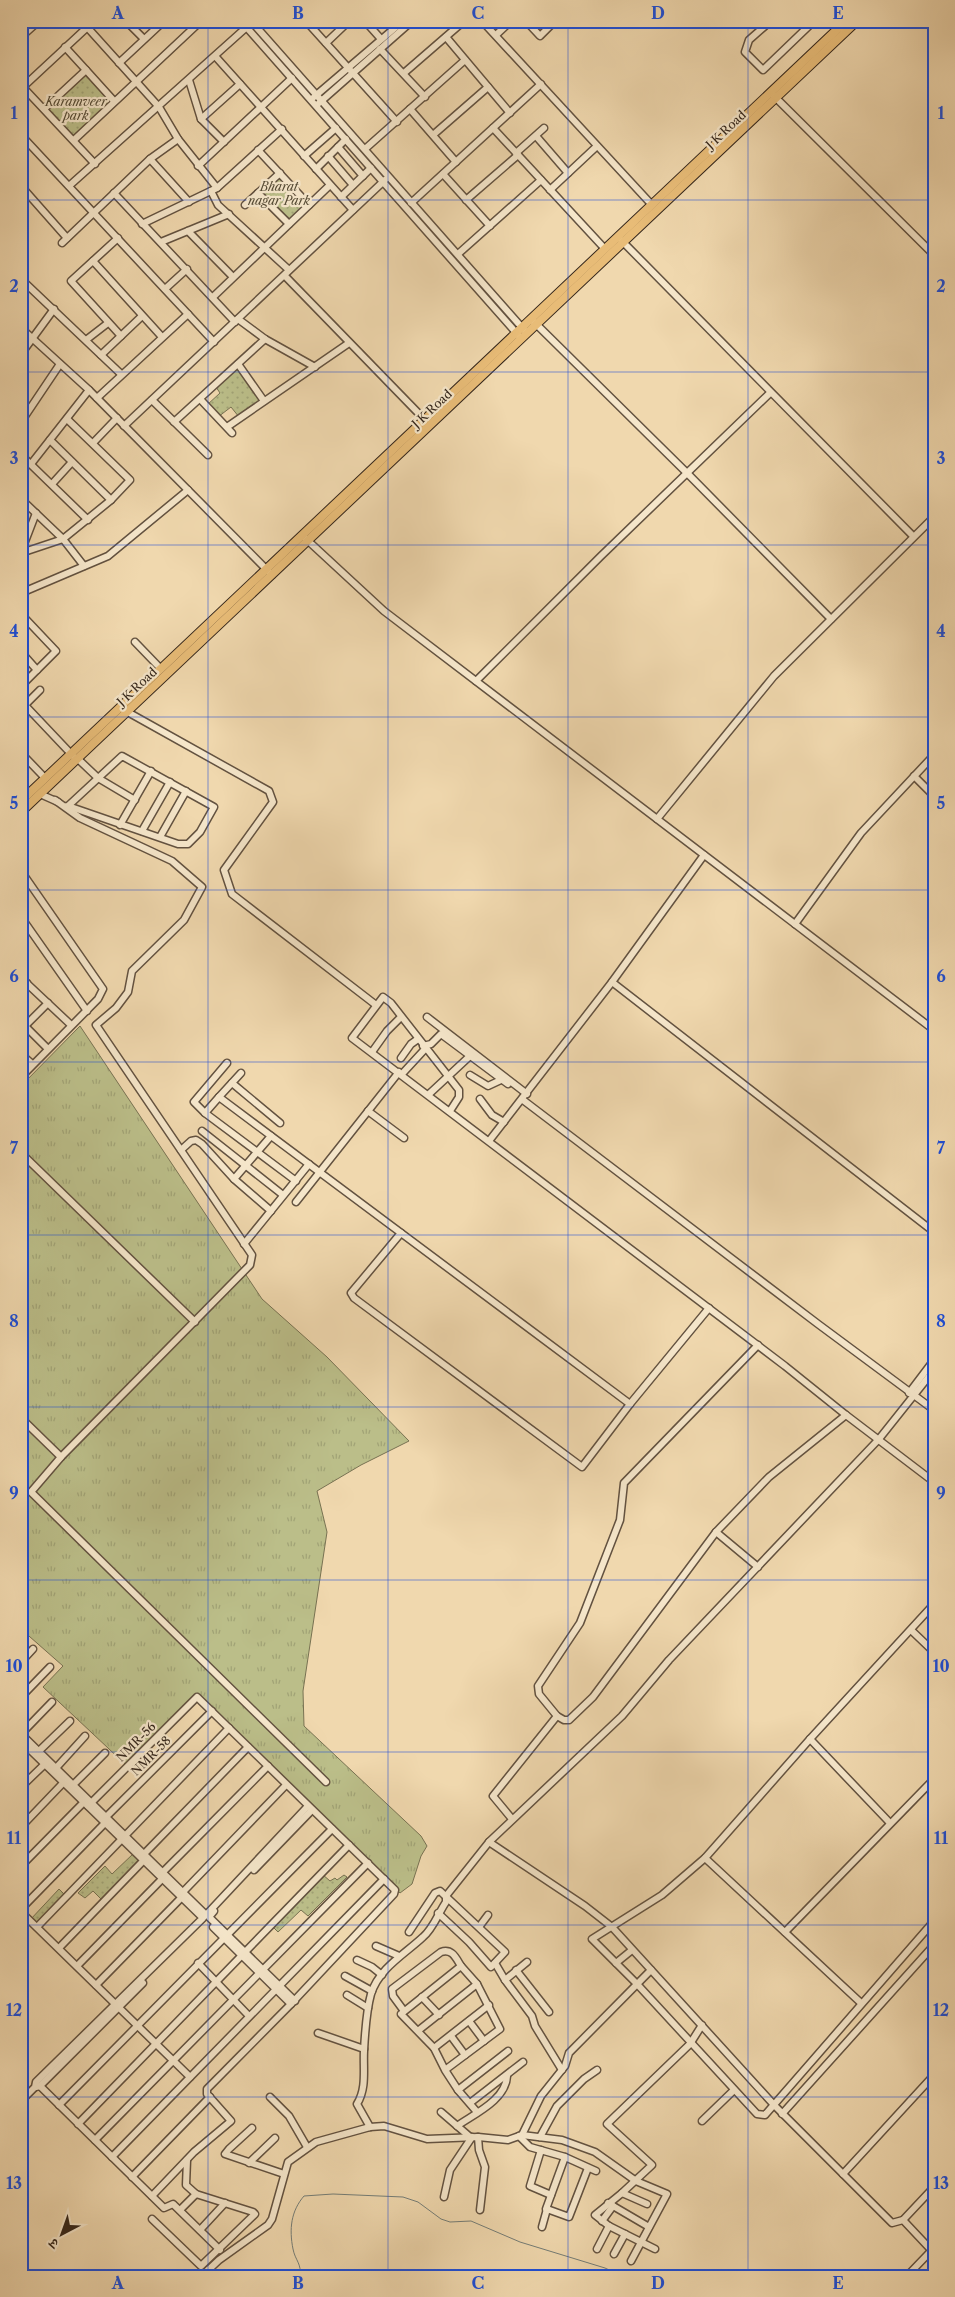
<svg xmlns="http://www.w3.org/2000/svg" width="955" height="2297" viewBox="0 0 955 2297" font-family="'Libre Caslon Text','Noto Serif Devanagari',serif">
	<defs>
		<pattern id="grass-tufts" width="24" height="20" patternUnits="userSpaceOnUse" patternTransform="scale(1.25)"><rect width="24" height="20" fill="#bbbe89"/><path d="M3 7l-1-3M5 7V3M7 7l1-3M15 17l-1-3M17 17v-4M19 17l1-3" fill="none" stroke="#a1a376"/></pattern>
		<pattern id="park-dots" width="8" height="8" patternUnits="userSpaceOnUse" patternTransform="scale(1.25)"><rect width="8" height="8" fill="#bbbe89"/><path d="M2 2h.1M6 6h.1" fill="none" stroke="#a1a376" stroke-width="1.8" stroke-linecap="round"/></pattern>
	</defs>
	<rect width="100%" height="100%" fill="#f0d8ae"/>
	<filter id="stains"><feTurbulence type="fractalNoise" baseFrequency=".004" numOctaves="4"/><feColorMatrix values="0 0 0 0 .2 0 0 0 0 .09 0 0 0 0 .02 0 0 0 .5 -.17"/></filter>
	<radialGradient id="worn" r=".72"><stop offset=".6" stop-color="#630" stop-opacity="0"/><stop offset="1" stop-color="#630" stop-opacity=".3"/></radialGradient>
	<path fill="url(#grass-tufts)" stroke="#787252" d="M80 1026 262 1299 327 1357 409 1441 361 1465 317 1491 327 1532 303 1691 304 1726 421 1836 427 1846 421 1856 412 1884 400 1893 197 1694 125 1764 43 1687 63 1666 21 1629V1086Z"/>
	<g fill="url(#park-dots)" stroke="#787252">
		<path d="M86 74 112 101 74 137 47 109Z"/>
		<path d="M280 176 307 205 290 221 261 194Z"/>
		<path d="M237 366 263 401 239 417 231 407 218 417 207 405 220 393 216 387Z"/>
		<path d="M134 1853 141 1860 101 1899 93 1891 85 1898 78 1893 105 1866 112 1874Z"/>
		<path d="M322 1874 330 1881 335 1878 337 1880 344 1875 347 1877 308 1916 301 1910 278 1932 272 1926Z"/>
		<path d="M59 1889 68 1898 37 1927 30 1920Z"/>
	</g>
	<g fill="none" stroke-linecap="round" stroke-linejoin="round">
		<path stroke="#747d77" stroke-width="1" d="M300 2276C302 2264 295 2260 293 2249 289 2229 291 2211 304 2196L333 2194 403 2197 418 2202 441 2219 450 2222 471 2221 520 2242 605 2268 622 2276"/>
		<defs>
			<g id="minor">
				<path d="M126 21 144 39"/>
				<path d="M241 21 519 336"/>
				<path d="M251 21 525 331"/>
				<path d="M306 21 397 122"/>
				<path d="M365 21 381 39"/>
				<path d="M482 21 652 205"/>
				<path d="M526 21 540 36 555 21"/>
				<path d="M834 21 843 30"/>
				<path d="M765 26 749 40 745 52 763 70 814 21"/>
				<path d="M87 27 159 107 178 139 217 188"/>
				<path d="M21 28 29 21"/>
				<path d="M496 35 511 21"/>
				<path d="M21 37 39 21"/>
				<path d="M446 37 510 113"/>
				<path d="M326 43 349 21"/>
				<path d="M65 47 86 70"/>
				<path d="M380 49 425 97"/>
				<path d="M215 56 353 210"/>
				<path d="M119 63 164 21"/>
				<path d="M404 73 464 21"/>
				<path d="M189 80 201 119 224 142"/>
				<path d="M21 85 95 164"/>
				<path d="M23 87 94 21"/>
				<path d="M773 95 934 255"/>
				<path d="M314 97 403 21"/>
				<path d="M319 103 412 21"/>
				<path d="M44 109 86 70 114 101"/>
				<path d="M410 109 456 162"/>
				<path d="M201 119 240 84"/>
				<path d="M493 128 605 249"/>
				<path d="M21 135 214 342"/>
				<path d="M433 135 488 87"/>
				<path d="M536 136 568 173"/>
				<path d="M74 140 201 21"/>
				<path d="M338 147 363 176"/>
				<path d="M365 149 465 60"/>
				<path d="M258 150 309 205"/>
				<path d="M516 153 544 128"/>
				<path d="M304 156 336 128"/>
				<path d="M328 156 353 185"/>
				<path d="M150 159 189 202"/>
				<path d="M198 166 292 78"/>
				<path d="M316 169 346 139"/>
				<path d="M443 174 490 226"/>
				<path d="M21 186 67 238"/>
				<path d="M69 186 249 25"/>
				<path d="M550 190 597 146"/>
				<path d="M211 191 218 205 289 270"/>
				<path d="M114 193 235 322"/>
				<path d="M258 193 289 224"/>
				<path d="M341 197 371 168"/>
				<path d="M466 200 518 155"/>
				<path d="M411 203 541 84"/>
				<path d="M245 205 280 173"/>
				<path d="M142 224 217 188 282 129"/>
				<path d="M188 231 233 277"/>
				<path d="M118 238 71 281 121 336"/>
				<path d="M621 240 913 536"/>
				<path d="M161 242 229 214"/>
				<path d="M62 243 150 159 178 139"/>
				<path d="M458 254 541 180"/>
				<path d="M93 261 162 337"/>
				<path d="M285 276 425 420"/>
				<path d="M22 280 121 374"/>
				<path d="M165 289 187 269"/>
				<path d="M213 297 330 185"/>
				<path d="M238 319 265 339 315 367"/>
				<path d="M531 319 688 474 831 619"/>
				<path d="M21 328 89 390 272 575"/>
				<path d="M86 340 108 323"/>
				<path d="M21 354 54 309"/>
				<path d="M101 355 142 316"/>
				<path d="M238 364 264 401"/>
				<path d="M97 398 188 314"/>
				<path d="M200 399 232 433"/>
				<path d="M152 400 208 455"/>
				<path d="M21 422 60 364"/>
				<path d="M174 422 265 339"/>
				<path d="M124 426 385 180"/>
				<path d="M227 427 349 343"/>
				<path d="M50 440 111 500"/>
				<path d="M93 443 117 418"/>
				<path d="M21 455 88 520"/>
				<path d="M31 464 89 390"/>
				<path d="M52 484 72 462"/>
				<path d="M21 499 63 539 84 566"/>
				<path d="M305 538 384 611 934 1030"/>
				<path d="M21 552 36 513"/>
				<path d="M21 553 63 539 111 500 130 480 67 419"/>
				<path d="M21 591 28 590 108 556 188 490"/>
				<path d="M21 614 56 651 21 686"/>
				<path d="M135 642 161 669"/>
				<path d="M21 652 37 670"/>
				<path d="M476 681 601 556 770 393"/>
				<path d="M21 701 74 757"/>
				<path d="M25 705 40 690"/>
				<path d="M124 710 269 791 273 802 224 870 232 894 376 1005"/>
				<path d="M21 753 45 778"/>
				<path d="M78 759 98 778 135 800"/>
				<path d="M914 776 934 796"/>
				<path d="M21 790 29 794"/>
				<path d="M40 794 58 802"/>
				<path d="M55 800 80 818 172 861 202 887 184 920 132 971 128 992 116 1008 96 1025 252 1255 250 1265 61 1457 31 1492 326 1782"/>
				<path d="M67 806H68L178 844H188L200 832 214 807 122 756 68 806"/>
				<path d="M657 819 774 676 934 517"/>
				<path d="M120 825 151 771"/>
				<path d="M142 831 170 782"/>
				<path d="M160 837 186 791"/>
				<path d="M21 871 103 989 98 999 21 1077"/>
				<path d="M21 917 87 1011"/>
				<path d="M795 924 861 833 934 755"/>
				<path d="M21 978 70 1024"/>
				<path d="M612 982 934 1232"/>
				<path d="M21 989 27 983"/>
				<path d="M427 1017 527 1094"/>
				<path d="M21 1022 47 1048"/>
				<path d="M25 1026 48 1003"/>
				<path d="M423 1046 431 1044 441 1034 508 1084"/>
				<path d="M372 1052 387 1031 401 1017"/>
				<path d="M21 1054 31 1063"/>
				<path d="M401 1058 411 1044 418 1039"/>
				<path d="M402 1074 425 1049"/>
				<path d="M470 1075 488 1086 503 1079"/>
				<path d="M232 1083 280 1123"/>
				<path d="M428 1095 471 1055"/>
				<path d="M219 1097 241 1073"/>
				<path d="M480 1099 492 1115 504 1122"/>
				<path d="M523 1100 818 1324 934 1410"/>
				<path d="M368 1111 404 1138"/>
				<path d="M450 1111 459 1097V1090L391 1003 383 997 352 1038 785 1366 846 1415 934 1482"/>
				<path d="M205 1113 194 1102 227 1063"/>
				<path d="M202 1131 283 1195"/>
				<path d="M489 1141 612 982 704 855"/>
				<path d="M181 1150 191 1141 196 1140 202 1144 234 1179 271 1211"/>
				<path d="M21 1153 195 1322"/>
				<path d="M234 1179 271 1136"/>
				<path d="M296 1181 205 1113 219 1097 630 1404"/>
				<path d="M296 1202 399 1072"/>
				<path d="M401 1233 351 1293 354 1298 582 1467 630 1404 709 1308"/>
				<path d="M244 1244 309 1164"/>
				<path d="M909 1393 934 1360"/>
				<path d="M21 1418 61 1457"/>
				<path d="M716 1532 758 1567"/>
				<path d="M934 1604 810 1739 705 1858 662 1895 592 1939 637 1984 757 2114 765 2115 934 1921"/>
				<path d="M911 1630 934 1652"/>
				<path d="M21 1662 33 1649"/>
				<path d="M21 1697 50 1667"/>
				<path d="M557 1716 564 1720H569L593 1697 716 1532 769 1477 846 1415"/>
				<path d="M21 1734 206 1915 308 1806"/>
				<path d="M21 1734 52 1702"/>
				<path d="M810 1739 890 1823"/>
				<path d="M21 1741 203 1918 36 2082 35 2087 21 2101"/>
				<path d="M39 1751 70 1721"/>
				<path d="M56 1768 85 1736"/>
				<path d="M73 1785 105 1753"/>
				<path d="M21 1787 47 1762"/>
				<path d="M88 1806 197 1697 395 1890 394 1894 291 2004 207 2089V2094L231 2121 194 2152 152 2196"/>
				<path d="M106 1817 212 1711"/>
				<path d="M512 1819 493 1796 557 1716 539 1694 538 1686 580 1623 620 1520 624 1483 758 1345"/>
				<path d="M21 1827 64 1782"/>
				<path d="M489 1842 585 1906 612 1927 775 2106 892 2223 903 2220 934 2253"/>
				<path d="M144 1854 248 1747"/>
				<path d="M705 1858 861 2003"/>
				<path d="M21 1866 84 1802"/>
				<path d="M254 1870 312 1810"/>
				<path d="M163 1872 268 1766"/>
				<path d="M183 1892 286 1785"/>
				<path d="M21 1909 105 1823"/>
				<path d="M214 1911 209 1917 295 2001"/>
				<path d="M21 1912 190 2077"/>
				<path d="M37 1927 229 1728"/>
				<path d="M213 1927 291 2004"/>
				<path d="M479 1927 488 1915"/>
				<path d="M409 1932 435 1893 440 1891 505 1952 491 1967 469 1942 438 1913"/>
				<path d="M785 1932 934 1779"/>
				<path d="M376 1946 399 1956"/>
				<path d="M59 1948 144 1860"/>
				<path d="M357 1960 372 1967 382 1975"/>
				<path d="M198 1963 249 2016"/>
				<path d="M495 1963 505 1980 532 2016 535 2026 562 2070"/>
				<path d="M616 1963 632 1950"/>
				<path d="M77 1966 163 1878"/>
				<path d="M516 1970 549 2012"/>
				<path d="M345 1976 372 1991"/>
				<path d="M505 1980 527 1962"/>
				<path d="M96 1985 182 1897"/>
				<path d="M347 1995 368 2008"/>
				<path d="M422 1997 439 2015"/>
				<path d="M404 2011 393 1996 392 1989 441 1952C452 1948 456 1958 461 1966"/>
				<path d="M469 2021 484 2041"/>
				<path d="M419 2030 477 1984"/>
				<path d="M318 2033 364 2049"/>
				<path d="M451 2036 465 2055"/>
				<path d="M434 2048 489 2005"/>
				<path d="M445 2070 434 2048 401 2014 461 1966 477 1984 500 2029 445 2070 458 2090 477 2112"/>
				<path d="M40 2086 164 2208 173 2204 220 2250"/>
				<path d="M36 2087 40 2086 143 1983"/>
				<path d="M458 2090 508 2051"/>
				<path d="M270 2097 289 2116 307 2147"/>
				<path d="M470 2103 523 2062"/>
				<path d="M59 2105 332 1829"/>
				<path d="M441 2112 470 2137"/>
				<path d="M782 2114 934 1945"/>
				<path d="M702 2121 734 2090"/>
				<path d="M78 2124 349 1845"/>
				<path d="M457 2126C474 2114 506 2100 507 2076"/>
				<path d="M370 2127 357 2104C367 2088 363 2069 364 2051 365 2032 366 2012 371 1994 379 1968 405 1954 423 1937 433 1929 439 1912 446 1902V1896L489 1842 622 1716 669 1660 879 1439 934 1370"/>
				<path d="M252 2128 229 2149 225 2154 284 2174"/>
				<path d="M522 2135 541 2096 565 2066 569 2053 651 1970"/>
				<path d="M519 2136 530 2147 565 2157 596 2171"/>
				<path d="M478 2137 479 2150 485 2167 480 2210"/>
				<path d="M540 2137 557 2106 584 2079 597 2070"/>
				<path d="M95 2140 368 1863"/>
				<path d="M541 2150 530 2186 551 2195"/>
				<path d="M112 2157 384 1879"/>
				<path d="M187 2160 186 2185 196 2194"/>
				<path d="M249 2163 275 2138"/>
				<path d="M843 2174 934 2075"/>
				<path d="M132 2177 210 2097"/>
				<path d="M622 2193 647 2204"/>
				<path d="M444 2197 450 2170 472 2137"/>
				<path d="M608 2203 649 2227"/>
				<path d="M547 2209H546L565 2157"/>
				<path d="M152 2219 201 2266 255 2214 253 2212 196 2194 180 2210"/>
				<path d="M903 2220 934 2187"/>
				<path d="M602 2221 613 2206"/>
				<path d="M542 2227 547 2209 569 2217 588 2168"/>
				<path d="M200 2230 225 2203"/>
				<path d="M597 2249 609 2226"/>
				<path d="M655 2249 609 2226 595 2215 622 2193 652 2165 607 2124 690 2044 702 2025"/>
				<path d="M614 2254 625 2234"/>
				<path d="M208 2270 214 2276"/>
				<path d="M202 2276 219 2260 268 2225 272 2219 288 2162 316 2142 370 2127 384 2126 427 2139 478 2137 508 2140 522 2135 562 2140 595 2152 636 2181 667 2194 631 2261"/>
				<path d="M907 2276 931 2251"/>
			</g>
			<g id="major">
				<path d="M21 801 846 21"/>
				<path d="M21 812 857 21"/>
			</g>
		</defs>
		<use href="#minor" stroke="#635240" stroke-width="9"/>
		<use href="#major" stroke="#34261b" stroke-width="10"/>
		<use href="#minor" stroke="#f5e6ca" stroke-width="6"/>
		<use href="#major" stroke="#e8bc77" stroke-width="8"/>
	</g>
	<path fill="none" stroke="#1d4ed8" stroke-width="1" stroke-opacity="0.55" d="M208 21V2276M388 21V2276M568 21V2276M748 21V2276M21 200H934M21 372H934M21 545H934M21 717H934M21 890H934M21 1062H934M21 1235H934M21 1407H934M21 1580H934M21 1752H934M21 1925H934M21 2097H934"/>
	<g text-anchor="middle" stroke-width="4.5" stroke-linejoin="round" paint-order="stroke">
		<g font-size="12" font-style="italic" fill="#564c36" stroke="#f5e6ca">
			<text x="76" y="106">Karamveer<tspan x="76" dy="14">park</tspan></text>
			<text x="279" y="191">Bharat<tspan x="279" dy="14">nagar Park</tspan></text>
		</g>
		<g font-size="12" fill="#34261b" stroke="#f5e6ca">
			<text transform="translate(726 130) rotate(-43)" y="4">J K Road</text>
			<text transform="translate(432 409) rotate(-43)" y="4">J K Road</text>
			<text transform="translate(137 687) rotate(-43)" y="4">J K Road</text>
			<text transform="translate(136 1742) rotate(-45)" y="4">NMR-56</text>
			<text transform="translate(151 1756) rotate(-45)" y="4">NMR-58</text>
		</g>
	</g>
	<rect width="955" height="2297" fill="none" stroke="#f0d8ae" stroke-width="55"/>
	<g transform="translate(62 2234) rotate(221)" stroke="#f5e6ca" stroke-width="4" paint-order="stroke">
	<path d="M0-4L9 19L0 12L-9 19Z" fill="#34261b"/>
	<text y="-8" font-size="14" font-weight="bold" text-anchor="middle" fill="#34261b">उ</text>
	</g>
	<rect x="28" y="28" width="900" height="2242" fill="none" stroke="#1d4ed8" stroke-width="2"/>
	<g font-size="16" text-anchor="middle" font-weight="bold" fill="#1d4ed8">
		<text x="118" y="19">A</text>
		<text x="298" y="19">B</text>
		<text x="478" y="19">C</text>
		<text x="658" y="19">D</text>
		<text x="838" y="19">E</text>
		<text x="14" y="119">1</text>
		<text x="941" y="119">1</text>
		<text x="14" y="292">2</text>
		<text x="941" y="292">2</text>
		<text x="14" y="464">3</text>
		<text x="941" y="464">3</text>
		<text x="14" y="637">4</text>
		<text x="941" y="637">4</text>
		<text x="14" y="809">5</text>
		<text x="941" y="809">5</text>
		<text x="14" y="982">6</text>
		<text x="941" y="982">6</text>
		<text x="14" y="1154">7</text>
		<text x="941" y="1154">7</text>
		<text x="14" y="1327">8</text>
		<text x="941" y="1327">8</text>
		<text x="14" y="1499">9</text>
		<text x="941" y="1499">9</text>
		<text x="14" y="1672">10</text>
		<text x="941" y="1672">10</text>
		<text x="14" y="1844">11</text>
		<text x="941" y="1844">11</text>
		<text x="14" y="2016">12</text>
		<text x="941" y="2016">12</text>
		<text x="14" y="2189">13</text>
		<text x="941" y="2189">13</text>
		<text x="118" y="2289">A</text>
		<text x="298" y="2289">B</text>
		<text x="478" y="2289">C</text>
		<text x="658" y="2289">D</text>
		<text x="838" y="2289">E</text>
	</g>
	<rect width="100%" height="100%" filter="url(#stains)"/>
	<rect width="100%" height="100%" fill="url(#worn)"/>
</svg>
